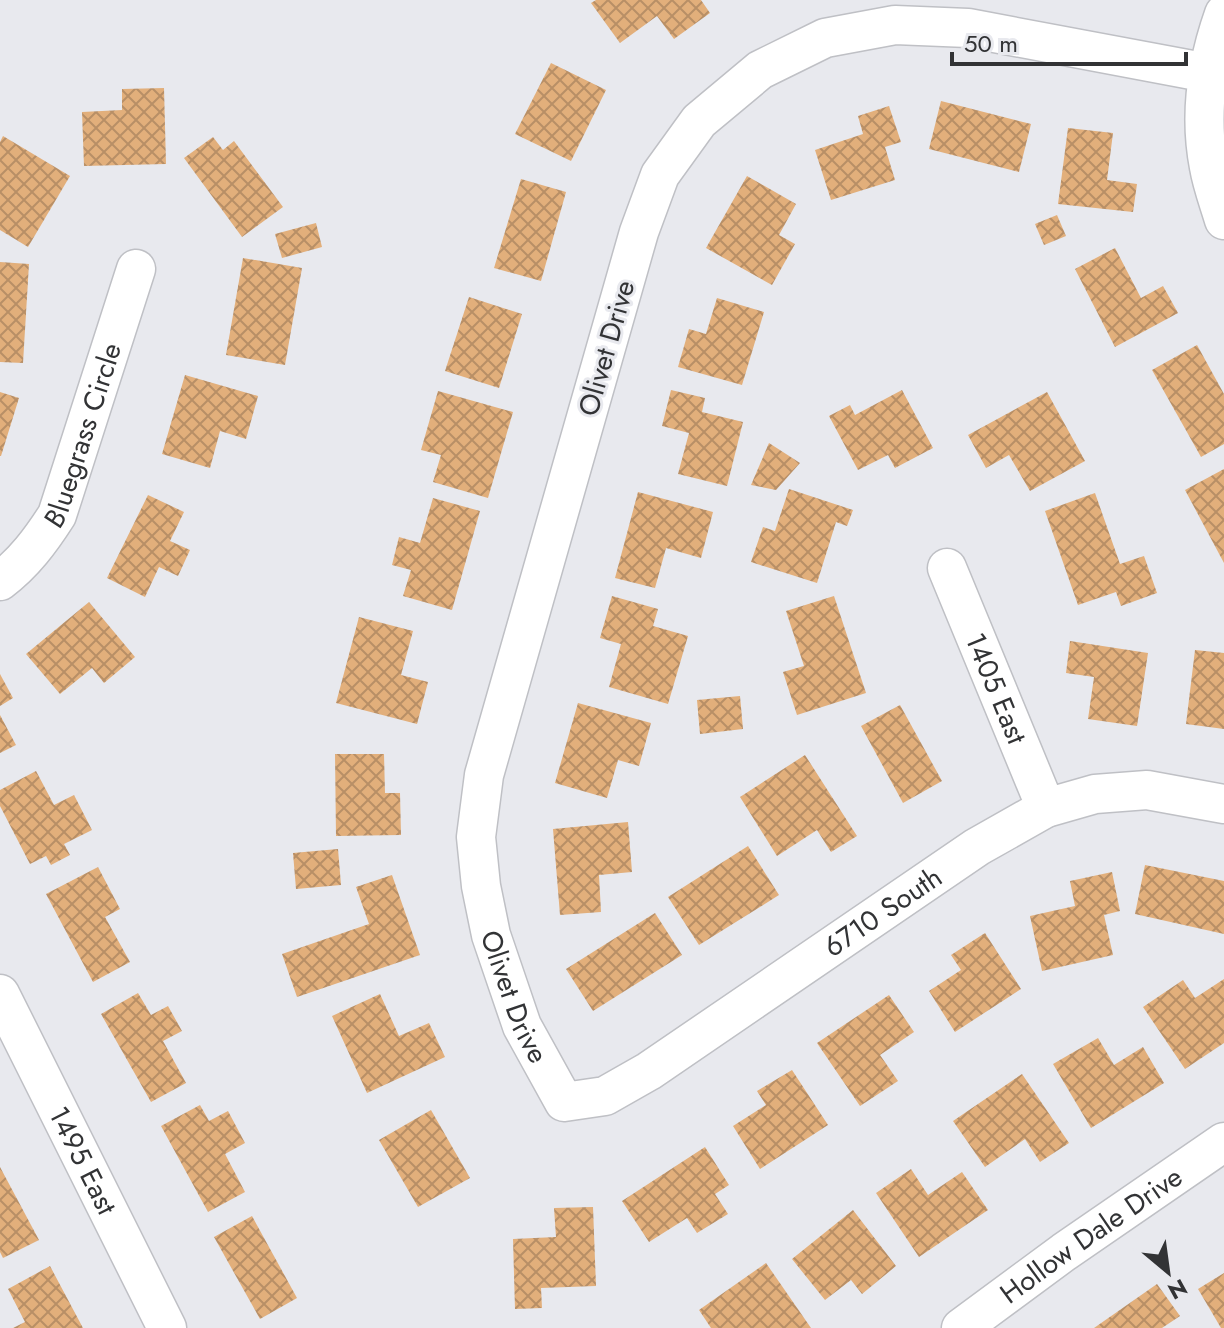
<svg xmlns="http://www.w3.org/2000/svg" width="1224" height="1328" viewBox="0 0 1224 1328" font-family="Jost,sans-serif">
	<defs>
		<pattern id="building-cross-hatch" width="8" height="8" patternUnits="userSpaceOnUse" patternTransform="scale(2)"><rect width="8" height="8" fill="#e2af7b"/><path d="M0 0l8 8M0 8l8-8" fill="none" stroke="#b88f66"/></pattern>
	</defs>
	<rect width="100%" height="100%" fill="#e8e9ee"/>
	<g fill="url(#building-cross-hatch)">
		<path d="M596 0H701L710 13 674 39 657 16 620 43 591 3Z"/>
		<path d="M551 63 606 90 571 161 515 134Z"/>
		<path d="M164 88 166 164 84 166 82 112 122 110V89Z"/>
		<path d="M941 101 1031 124 1019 172 929 149Z"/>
		<path d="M889 106 901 142 885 147 895 180 831 200 815 150 863 134 858 116Z"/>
		<path d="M1068 128 1113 133 1107 180 1137 184 1133 212 1058 204Z"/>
		<path d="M3 136 70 176 28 247 0 230V142Z"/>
		<path d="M213 137 223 150 234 141 283 207 242 237 184 158Z"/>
		<path d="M747 176 796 204 779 235 795 244 772 285 706 248Z"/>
		<path d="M521 179 566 192 541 281 494 268Z"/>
		<path d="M1057 215 1066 236 1044 245 1035 224Z"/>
		<path d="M316 223 322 247 282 258 275 234Z"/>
		<path d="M1115 248 1141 298 1163 286 1178 313 1115 347 1075 269Z"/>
		<path d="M243 258 302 268 285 365 226 355Z"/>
		<path d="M0 262 29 264 23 363 0 362Z"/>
		<path d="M469 297 522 314 499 388 445 371Z"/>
		<path d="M717 298 764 312 742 385 678 367 689 329 706 334Z"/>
		<path d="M1197 345 1224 394V444L1201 457 1152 370Z"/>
		<path d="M185 375 258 396 246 439 220 431 210 468 162 454Z"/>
		<path d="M671 390 705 398 702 412 743 422 727 486 678 474 689 433 662 426Z"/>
		<path d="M902 390 933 448 895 468 888 455 858 470 829 416 850 405 855 415Z"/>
		<path d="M438 391 513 412 488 498 433 482 441 455 421 450Z"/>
		<path d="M0 392 19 398 1 456H0Z"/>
		<path d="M1047 392 1085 461 1030 491 1009 455 986 468 968 435Z"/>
		<path d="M769 443 800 463 776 490 751 485Z"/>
		<path d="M1224 469V563L1185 490Z"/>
		<path d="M789 489 853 510 847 526 836 522 817 583 751 562 763 527 775 531Z"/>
		<path d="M638 492 713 512 701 558 666 548 655 588 615 578Z"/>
		<path d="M1095 493 1120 564 1144 556 1157 593 1121 606 1116 592 1078 605 1045 511Z"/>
		<path d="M148 495 184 512 170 541 190 550 178 576 159 567 145 597 107 578Z"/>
		<path d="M433 498 480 511 452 610 403 596 411 570 392 565 399 537 420 543Z"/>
		<path d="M612 596 658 609 653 626 688 636 668 704 609 687 621 644 600 638Z"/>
		<path d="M834 596 866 693 797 715 783 672 804 666 786 611Z"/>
		<path d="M89 602 135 657 104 683 92 668 60 694 26 654Z"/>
		<path d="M359 617 413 631 401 675 428 682 417 724 336 703Z"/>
		<path d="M1070 641 1148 653 1137 726 1088 719 1094 677 1066 673Z"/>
		<path d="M1195 650 1224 653V729L1186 724Z"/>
		<path d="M0 674 13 698 0 706Z"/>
		<path d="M740 696 743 729 700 734 697 700Z"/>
		<path d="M578 703 651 723 639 766 618 760 607 798 555 783Z"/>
		<path d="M900 705 942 781 903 803 861 726Z"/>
		<path d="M0 715 16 745 0 753Z"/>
		<path d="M335 754H384L385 793H400L401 835 336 836Z"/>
		<path d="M805 755 857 836 831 852 817 830 777 856 740 797Z"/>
		<path d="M36 771 54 805 74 795 92 830 64 844 70 855 51 865 46 856 30 864 0 806V790Z"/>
		<path d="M628 822 632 872 599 875 601 912 560 915 553 829Z"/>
		<path d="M748 846 779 895 699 945 668 897Z"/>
		<path d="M338 849 341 885 296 889 293 853Z"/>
		<path d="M1145 865 1224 881V934L1135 914Z"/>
		<path d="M98 867 120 909 105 917 130 962 93 982 46 894Z"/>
		<path d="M1112 872 1120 911 1104 915 1113 955 1042 971 1030 916 1075 906 1070 881Z"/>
		<path d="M392 875 420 955 297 997 282 954 369 924 356 887Z"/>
		<path d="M655 913 682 955 593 1011 566 969Z"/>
		<path d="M985 933 1021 989 955 1032 929 991 961 970 951 955Z"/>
		<path d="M1224 979V1043L1185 1069 1143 1007 1183 980 1195 998Z"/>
		<path d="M138 993 151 1015 168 1006 182 1031 163 1041 186 1083 151 1102 101 1014Z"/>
		<path d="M380 994 399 1036 429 1023 445 1057 367 1093 332 1016Z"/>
		<path d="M889 995 914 1032 880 1055 898 1081 860 1106 817 1043Z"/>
		<path d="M1098 1038 1114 1065 1143 1047 1164 1083 1091 1128 1053 1064Z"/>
		<path d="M792 1070 828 1125 760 1169 733 1126 766 1105 757 1091Z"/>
		<path d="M1022 1074 1069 1143 1040 1162 1025 1139 985 1167 953 1121Z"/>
		<path d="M200 1105 209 1121 228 1111 245 1143 225 1154 245 1192 208 1212 161 1126Z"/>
		<path d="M431 1110 470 1178 418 1207 379 1140Z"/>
		<path d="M705 1147 729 1185 715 1194 728 1214 697 1233 687 1218 649 1242 622 1201Z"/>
		<path d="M0 1167 39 1240 3 1258 0 1252Z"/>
		<path d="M911 1169 928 1195 962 1172 988 1210 919 1257 876 1193Z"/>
		<path d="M593 1207 596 1286 541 1288 542 1308 515 1309 513 1239 556 1237 554 1208Z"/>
		<path d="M853 1210 896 1266 862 1294 851 1280 825 1300 792 1259Z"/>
		<path d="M252 1216 297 1298 260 1319 214 1237Z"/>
		<path d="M766 1263 811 1328H711L699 1310Z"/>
		<path d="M50 1266 83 1328H13L25 1322 8 1289Z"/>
		<path d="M1224 1273V1328H1221L1198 1289Z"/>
		<path d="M1157 1284 1180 1316 1162 1328H1094Z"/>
	</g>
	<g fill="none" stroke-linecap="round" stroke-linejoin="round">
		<defs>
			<g id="street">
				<path d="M1224 14C1207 62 1199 116 1209 167 1212 185 1219 203 1224 220"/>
				<path id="s1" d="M1208 73 968 28 895 25 825 38 760 70 699 121 660 175 639 232 484 775 476 837 481 886 491 935 522 1026 564 1102 605 1096 649 1071 977 847 1046 808 1095 794 1147 790 1224 804"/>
				<path id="s2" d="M947 568 1046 808"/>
				<path id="s3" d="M0 581C24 563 41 540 57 515L136 269"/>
				<path id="s4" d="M0 994 167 1328"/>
				<path id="s5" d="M961 1328 1064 1252 1224 1142"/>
			</g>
		</defs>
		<use href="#street" stroke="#bfc0c5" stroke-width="41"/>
		<use href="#street" stroke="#fff" stroke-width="38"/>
	</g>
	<g text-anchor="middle" stroke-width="6" stroke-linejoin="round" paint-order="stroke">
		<g font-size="28" fill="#323335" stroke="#e8e9ee">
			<text transform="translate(606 348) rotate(-74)" y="10">Olivet Drive</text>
			<text dy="10" stroke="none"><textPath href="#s3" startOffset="172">Bluegrass Circle</textPath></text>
			<text dy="10" stroke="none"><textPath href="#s2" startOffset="130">1405 East</textPath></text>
			<text dy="10" stroke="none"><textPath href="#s1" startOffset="1952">6710 South</textPath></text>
			<text dy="10" stroke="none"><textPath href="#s1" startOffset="1460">Olivet Drive</textPath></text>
			<text dy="10" stroke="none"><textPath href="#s4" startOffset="186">1495 East</textPath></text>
			<text dy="10" stroke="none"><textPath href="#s5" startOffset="160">Hollow Dale Drive</textPath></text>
		</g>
	</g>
	<g transform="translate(1168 1272) rotate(151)" stroke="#e8e9ee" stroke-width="6" paint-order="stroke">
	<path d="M0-6L14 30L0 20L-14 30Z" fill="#323335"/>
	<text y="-12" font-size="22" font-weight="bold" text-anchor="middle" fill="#323335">N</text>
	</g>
	<path d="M952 52v12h234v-12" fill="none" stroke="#323335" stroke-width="4"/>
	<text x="964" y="52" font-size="24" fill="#323335" stroke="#e8e9ee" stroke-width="6" paint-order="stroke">50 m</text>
</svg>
